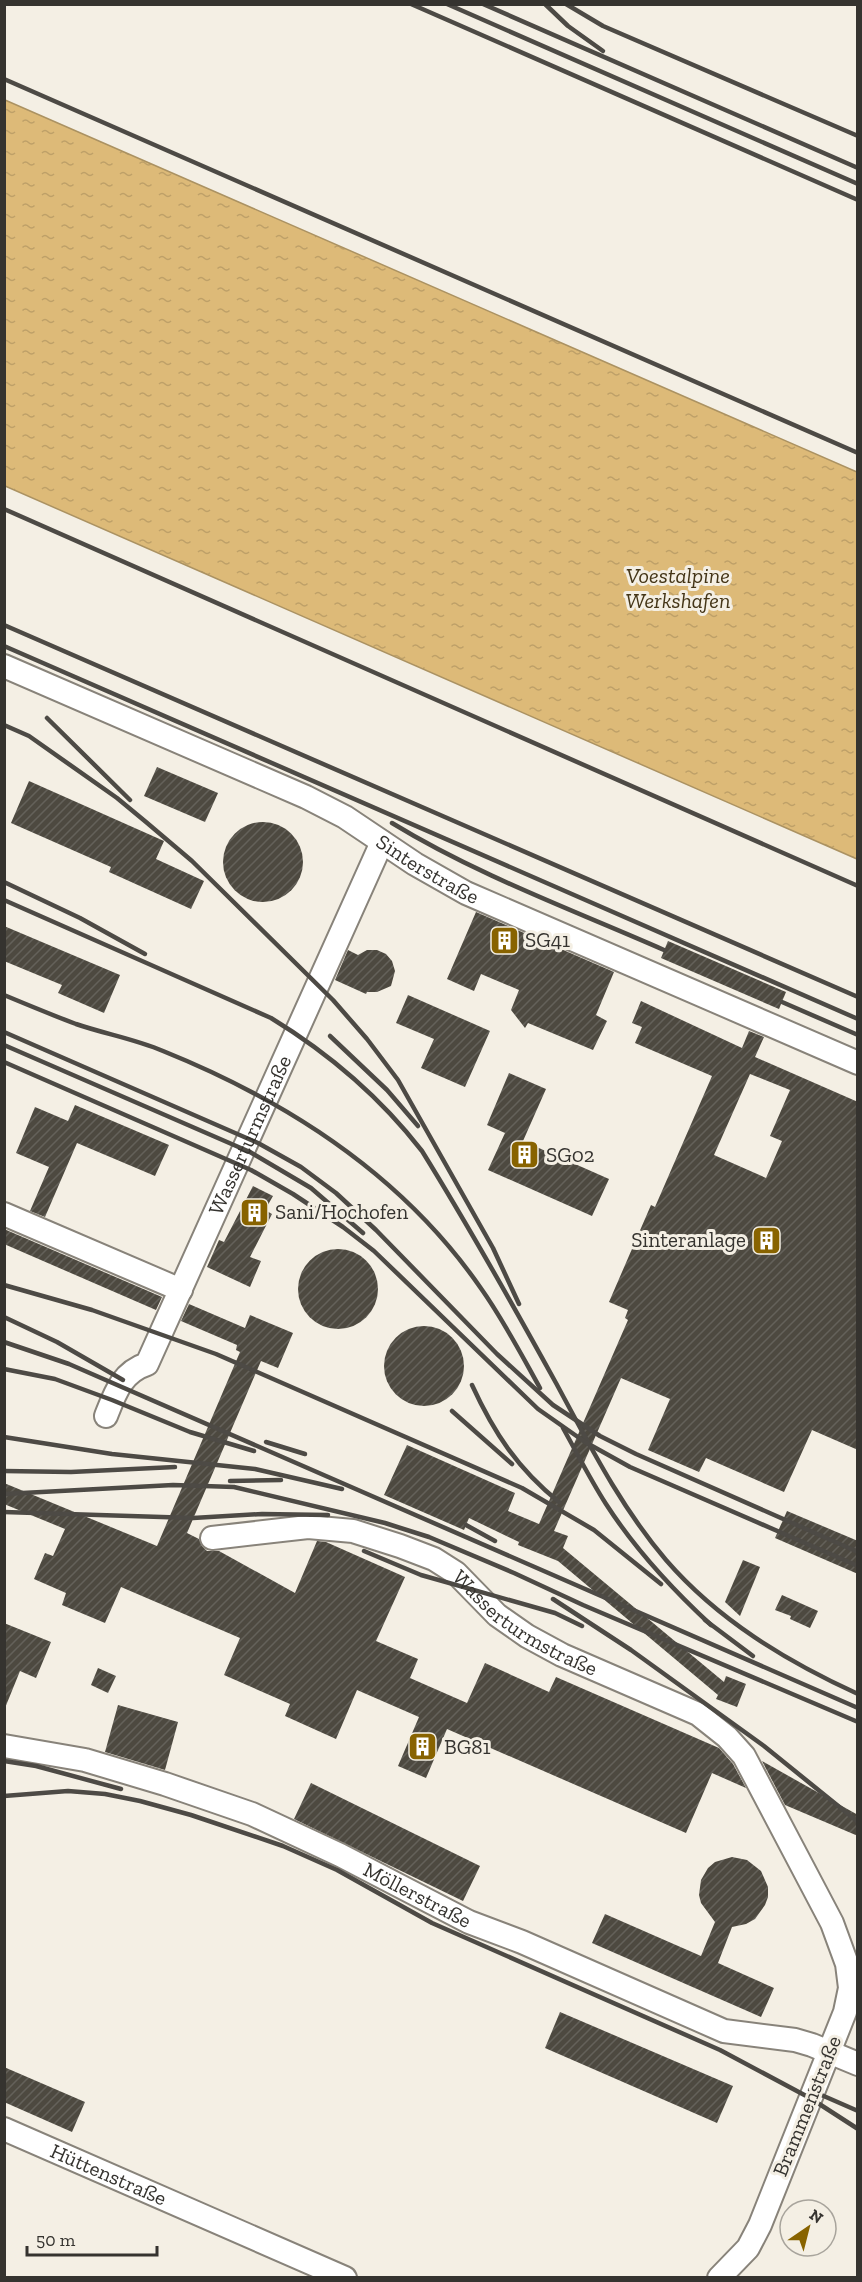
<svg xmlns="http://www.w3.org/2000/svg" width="862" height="2282" viewBox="0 0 862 2282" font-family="'Zilla Slab',serif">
	<defs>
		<pattern id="water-ripples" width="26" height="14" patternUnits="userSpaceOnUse" patternTransform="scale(1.5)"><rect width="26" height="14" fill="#ddba78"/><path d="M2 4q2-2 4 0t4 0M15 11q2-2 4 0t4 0" fill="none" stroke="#bea068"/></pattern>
		<pattern id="building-hatch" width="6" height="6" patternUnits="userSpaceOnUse" patternTransform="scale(1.5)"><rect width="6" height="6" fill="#4d4940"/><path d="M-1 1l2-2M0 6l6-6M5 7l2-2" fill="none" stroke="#64615a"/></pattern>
	</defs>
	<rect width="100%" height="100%" fill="#f4efe4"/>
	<path fill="url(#water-ripples)" stroke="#ab9262" stroke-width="1.5" d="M5 100 857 472V859L5 486Z"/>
	<g fill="url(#building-hatch)" fill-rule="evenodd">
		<path d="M157 767 218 793 205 822 144 796Z"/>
		<path d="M29 781 164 841 156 859 204 881 191 909 109 872 111 867 11 823Z"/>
		<circle cx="263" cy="862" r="40"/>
		<path d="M476 912 614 972 596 1015 607 1021 593 1050 528 1023 525 1028 511 1010 519 990 481 974 474 991 447 979Z"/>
		<path d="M4 926 120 975 104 1013 58 993 62 985 4 961Z"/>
		<path d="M668 941 786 992 779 1009 661 958Z"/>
		<path d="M348 950 358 955 367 950H377L386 954 392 961 395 971 391 986 377 992H367L366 994 335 980Z"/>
		<path d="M408 995 490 1031 465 1087 421 1068 434 1039 396 1023Z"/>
		<path d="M641 1001 742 1048 749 1031 764 1037 755 1057 858 1102V1450L812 1430 784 1492 706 1458 699 1472 648 1450 670 1399 621 1378 554 1531 568 1536 563 1548 724 1682 726 1676 746 1684 737 1707 716 1699 718 1695 558 1561 518 1545 519 1542 469 1518 464 1530 384 1495 407 1445 515 1493 508 1511 539 1524 628 1320 625 1318 628 1310 609 1302 651 1205 655 1207 712 1076 635 1043 642 1027 632 1023ZM750 1074 790 1090 770 1136 782 1141 766 1178 714 1155Z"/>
		<path d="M509 1073 546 1089 523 1141 609 1179 592 1216 488 1170 505 1133 487 1125Z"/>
		<path d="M75 1105 169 1145 155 1176 77 1143 45 1217 30 1211 49 1167 16 1153 35 1107 68 1121Z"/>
		<path d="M253 1186 273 1196 265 1210 272 1214 250 1257 261 1261 250 1287 207 1267 219 1240 224 1242Z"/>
		<path d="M4 1229 162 1297 156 1310 4 1244Z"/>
		<circle cx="338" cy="1289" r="40"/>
		<path d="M189 1304 245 1328 250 1315 293 1333 278 1368 261 1361 187 1533 199 1539 202 1546 207 1551H219L295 1593 317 1541 326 1542 405 1577 376 1641 418 1659 410 1678 467 1703 485 1663 549 1692 556 1677 719 1748 733 1764 746 1788 712 1773 686 1833 447 1729 426 1778 398 1766 419 1717 357 1690 336 1739 285 1716 290 1704 224 1675 240 1638 121 1587 105 1623 62 1605 66 1593 34 1579 45 1553 53 1556 65 1529 4 1504V1483L157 1546 240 1352 236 1350 237 1345 181 1321Z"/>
		<circle cx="424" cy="1366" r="40"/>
		<path d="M787 1511 858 1541V1574L775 1538Z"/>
		<path d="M743 1560 760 1567 740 1616 725 1602Z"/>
		<path d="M782 1595 818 1611 810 1628 790 1619 791 1616 775 1610Z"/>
		<path d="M4 1623 51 1642 36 1678 20 1671 5 1708Z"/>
		<path d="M98 1668 116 1676 108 1693 91 1685Z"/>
		<path d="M118 1705 178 1722 165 1770 105 1752Z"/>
		<path d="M762 1761 858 1815V1836L785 1805Z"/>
		<path d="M311 1783 480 1866 463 1901 294 1819Z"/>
		<path d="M732 1857 747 1860 761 1871 768 1887V1897L765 1905 755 1919 746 1924 732 1927 718 1963 774 1988 761 2017 592 1943 605 1914 701 1956 715 1922 701 1903 699 1895 701 1880 708 1868 715 1862Z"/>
		<path d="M560 2012 733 2086 717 2123 545 2048Z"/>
		<path d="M4 2067 85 2102 72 2132 4 2102Z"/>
	</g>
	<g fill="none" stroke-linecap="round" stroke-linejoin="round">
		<defs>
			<g id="minor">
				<path id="s1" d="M4 666 306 797 345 817 415 864 466 893 858 1063"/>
				<path d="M4 1214 181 1290"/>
				<path id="s2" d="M106 1416C115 1393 122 1372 147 1364L382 842"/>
				<path id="s3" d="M212 1538 308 1527 353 1531 400 1546 434 1559 456 1573 497 1615 527 1636 562 1655 698 1714 727 1737 744 1756 832 1923 847 1964 850 1988 845 2012 760 2225 748 2248 719 2278"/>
				<path id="s4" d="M4 1746 85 1760 165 1784 252 1814 340 1855 469 1922 522 1942 724 2031 795 2040 812 2045 858 2064"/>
				<path id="s5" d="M4 2129 345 2278"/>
			</g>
		</defs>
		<use href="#minor" stroke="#88837a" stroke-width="26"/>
		<use href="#minor" stroke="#fff" stroke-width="22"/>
		<g stroke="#4d4a45" stroke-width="4.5">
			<path d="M411 4 858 200"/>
			<path d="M447 4 858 184"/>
			<path d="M483 4 858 168"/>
			<path d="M545 4 568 26 603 51"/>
			<path d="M566 4 603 26 858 136"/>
			<path d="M4 79 858 453"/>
			<path d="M4 509 858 886"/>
			<path d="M4 625 858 997"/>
			<path d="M4 646 858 1019"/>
			<path d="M47 718 130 800"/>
			<path d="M4 725 29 736 117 798 146 822 192 861 333 1000 367 1039 398 1080 493 1248 519 1304"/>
			<path d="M392 823C477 875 573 910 664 950"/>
			<path d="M4 882 80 918 145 954"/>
			<path d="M4 900 271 1018C330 1054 380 1097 422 1151 469 1227 513 1305 556 1383 589 1444 620 1506 666 1560 718 1620 786 1661 858 1694"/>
			<path d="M4 995C28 1005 52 1015 76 1024 105 1034 135 1039 163 1051 287 1101 403 1176 480 1287 503 1319 521 1354 540 1388"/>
			<path d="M782 1002 858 1035"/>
			<path d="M4 1032 258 1143 301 1167 336 1193 376 1230 497 1354 553 1405 600 1436 636 1454 858 1552"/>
			<path d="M330 1036 387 1090 418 1126"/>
			<path d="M4 1045 250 1152 311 1188 363 1233"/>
			<path d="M4 1062 251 1170 293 1194 343 1227 374 1251 538 1409 585 1442 630 1467 858 1566"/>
			<path d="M4 1285 92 1310 216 1354 522 1488 594 1530 661 1584"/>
			<path d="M4 1317 57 1342 123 1380"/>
			<path d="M4 1342 69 1364 858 1708"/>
			<path d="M4 1369 55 1379 112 1400 190 1432 254 1451"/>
			<path d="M472 1385C494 1433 518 1469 559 1502"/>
			<path d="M452 1411 512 1464"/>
			<path d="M563 1428C577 1453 590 1479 606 1504 635 1549 672 1589 711 1625"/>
			<path d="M4 1437 112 1454 255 1469 342 1489"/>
			<path d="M266 1442 305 1454"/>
			<path d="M4 1471 71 1472 175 1467"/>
			<path d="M230 1481 281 1480"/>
			<path d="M4 1494 173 1485 234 1487 385 1523 429 1537 514 1573 583 1605 858 1722"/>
			<path d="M4 1512 193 1518 262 1514 328 1515"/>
			<path d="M466 1525 495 1541"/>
			<path d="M364 1551 421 1575 555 1613 582 1626"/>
			<path d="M553 1599 631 1650 764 1746 858 1822"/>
			<path d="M705 1620 753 1656"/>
			<path d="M4 1761 36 1766 121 1789"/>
			<path d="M4 1796 68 1791 105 1794 140 1801 191 1815 283 1846 337 1870 432 1923 720 2050 810 2098 858 2129"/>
			<path d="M810 2090 858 2111"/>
		</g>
	</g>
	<defs>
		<symbol id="building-square" viewBox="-11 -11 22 22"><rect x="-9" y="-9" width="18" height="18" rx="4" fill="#886300" stroke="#f4efe4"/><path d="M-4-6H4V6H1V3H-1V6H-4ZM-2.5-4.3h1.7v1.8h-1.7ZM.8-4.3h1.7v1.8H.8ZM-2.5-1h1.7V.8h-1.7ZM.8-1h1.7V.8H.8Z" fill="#fff"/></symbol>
	</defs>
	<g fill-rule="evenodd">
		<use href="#building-square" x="488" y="924" width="33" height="33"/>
		<use href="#building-square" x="508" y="1138" width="33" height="33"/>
		<use href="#building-square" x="238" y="1196" width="33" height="33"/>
		<use href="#building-square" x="750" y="1224" width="33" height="33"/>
		<use href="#building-square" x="406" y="1730" width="33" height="33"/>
	</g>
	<g text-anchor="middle" stroke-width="6" stroke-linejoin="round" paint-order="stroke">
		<g font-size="21" fill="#35332f" stroke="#f4efe4">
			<text dy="7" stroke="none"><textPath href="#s1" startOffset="471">Sinterstraße</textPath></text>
			<text dy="7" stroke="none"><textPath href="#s2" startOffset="320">Wasserturmstraße</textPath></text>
			<text dy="7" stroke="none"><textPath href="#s3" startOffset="340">Wasserturmstraße</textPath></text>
			<text dy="7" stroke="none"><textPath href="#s4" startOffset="442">Möllerstraße</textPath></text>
			<text transform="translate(807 2106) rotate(-68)" y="7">Brammenstraße</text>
			<text dy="7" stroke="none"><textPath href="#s5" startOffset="114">Hüttenstraße</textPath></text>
		</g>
		<g font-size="21" fill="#35332f" stroke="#f4efe4" text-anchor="start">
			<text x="525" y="947">SG41</text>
			<text x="546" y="1162">SG02</text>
			<text x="275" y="1219">Sani/Hochofen</text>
			<text x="746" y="1247" text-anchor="end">Sinteranlage</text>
			<text x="444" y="1754">BG81</text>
		</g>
		<g font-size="22" font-style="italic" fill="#443517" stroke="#f4efe4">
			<text x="678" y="583">Voestalpine<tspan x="678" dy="25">Werkshafen</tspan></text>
		</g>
	</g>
	<rect width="862" height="2282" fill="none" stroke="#35332f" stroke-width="12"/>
	<g transform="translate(808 2228) rotate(35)"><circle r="28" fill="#f4efe4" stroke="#a8a49c" stroke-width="1.5"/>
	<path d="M0-4.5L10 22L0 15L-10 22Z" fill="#886300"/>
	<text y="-9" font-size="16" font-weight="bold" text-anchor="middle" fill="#35332f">N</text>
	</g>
	<path d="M27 2246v9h130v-9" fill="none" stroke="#35332f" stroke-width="3"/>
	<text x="36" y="2246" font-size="18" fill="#35332f" stroke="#f4efe4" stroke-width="4.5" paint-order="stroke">50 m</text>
</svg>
